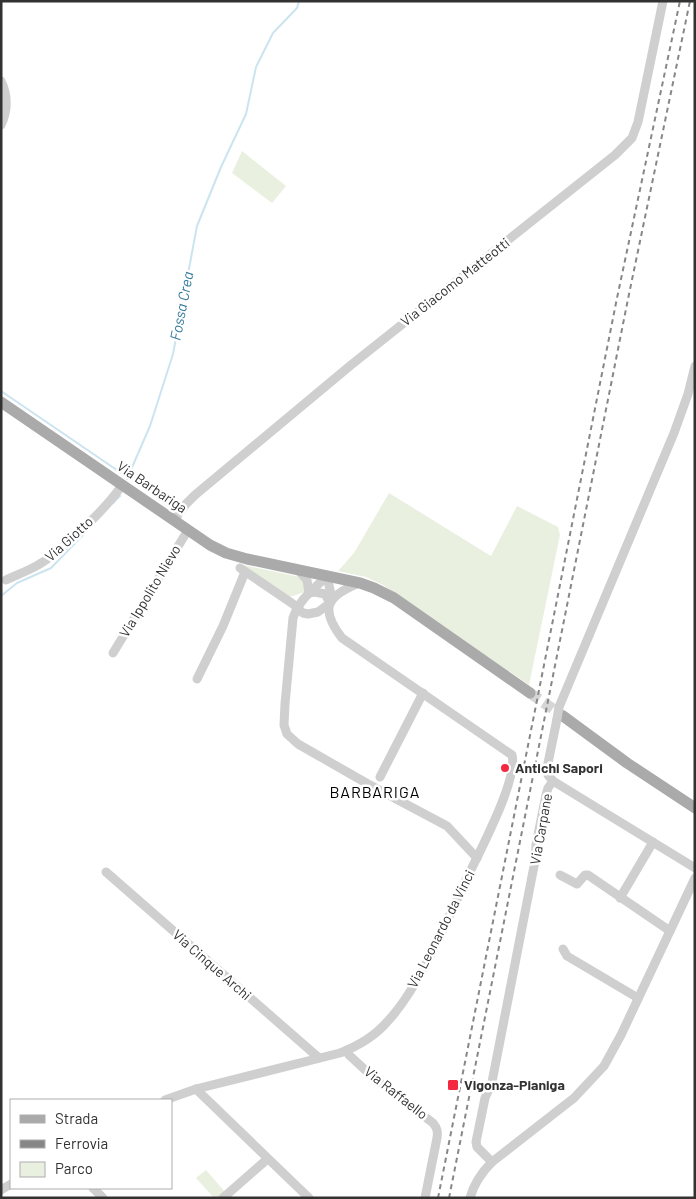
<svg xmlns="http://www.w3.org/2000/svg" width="696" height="1199" viewBox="0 0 696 1199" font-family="Barlow,sans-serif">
	<rect width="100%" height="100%" fill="#fff"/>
	<g fill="#e9f0e0">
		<path d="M242 151 286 186 272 203 232 173Z"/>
		<path d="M389 493 491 556 517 506 558 527 560 535 529 685 383 585 366 577 338 571 354 553Z"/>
		<path d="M243 565 300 577 302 578 305 589 304 592 293 596H287Z"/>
		<path d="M206 1170 225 1192 218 1198H214L196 1178Z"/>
	</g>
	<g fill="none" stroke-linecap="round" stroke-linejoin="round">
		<g stroke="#cbe4f0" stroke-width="2">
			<path d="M1 391 127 477"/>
			<path d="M127 479 150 426 173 354 197 226 221 167 246 114 256 67 273 33 297 8 299 1"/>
			<path d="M113 503 120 496"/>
			<path d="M1 596 17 583 51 568 84 534"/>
		</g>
		<path stroke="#d6d6d6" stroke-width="11" stroke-dasharray="11 5.5" stroke-linecap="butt" d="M530 693 563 716"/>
		<g stroke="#cfcfcf" stroke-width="9">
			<path d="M1 81C8 95 8 111 1 125"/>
			<path d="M174 520 186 504 195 495 351 365 615 155 632 138 638 122 663 1"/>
			<path d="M240 568 293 604 303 613 308 614 318 612 330 603 325 594 315 592 309 593"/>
			<path d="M298 570 307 580 309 593"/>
			<path d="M327 576C313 590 300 598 293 618L285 704 284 725 287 734 298 744 368 784 447 826 477 858"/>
			<path d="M327 576 332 599"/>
			<path d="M6 580C16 575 28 571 38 565 61 552 107 508 122 485"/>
			<path d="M113 653 188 530"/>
			<path d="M197 679 223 626 245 572"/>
			<path d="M559 707 674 433 688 394 695 366"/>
			<path d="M557 719 547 768 548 775 553 781 695 868"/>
			<path d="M380 777 423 693"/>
			<path d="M106 872 319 1058"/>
			<path d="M560 875 577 884 585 875H588L670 931"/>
			<path d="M620 898 653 842"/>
			<path d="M563 949 567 956 638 998"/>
			<path d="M347 1050 349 1055 375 1079 433 1123C437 1128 438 1131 437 1138L425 1198"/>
			<path d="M196 1089 309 1198"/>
			<path d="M165 1100 196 1089 340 1053C358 1046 374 1037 387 1022 403 1005 416 983 427 962 439 940 449 916 460 893 472 865 519 782 512 755L342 638C319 608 327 596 359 583"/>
			<path d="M492 1162 477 1147 476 1142 485 1098 492 1082 535 861 536 845 546 795 548 788 553 781"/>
			<path d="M93 1188 103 1198"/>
			<path d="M1 1190 11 1184"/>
			<path d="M223 1198 264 1162"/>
			<path d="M470 1198C474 1183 481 1173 492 1162L574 1098 604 1066 621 1035 695 878"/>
		</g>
		<g stroke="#aaa" stroke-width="11">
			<path d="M1 402 210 545 226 553 247 559 360 583 374 588 394 598 530 693"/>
			<path d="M563 716 627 763 695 808"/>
		</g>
		<g stroke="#878787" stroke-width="2" stroke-dasharray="5 4" stroke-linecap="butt">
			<path d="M438 1198 617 298 680 1"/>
			<path d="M449 1198 628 299 690 1"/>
		</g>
		<path stroke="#cfcfcf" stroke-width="9" d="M557 719 559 707"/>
	</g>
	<g fill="#f52842" stroke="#fff" stroke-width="2">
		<circle cx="505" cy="768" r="5"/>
		<rect x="447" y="1079" width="12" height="12" rx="2.5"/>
	</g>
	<g text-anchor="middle" stroke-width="5" stroke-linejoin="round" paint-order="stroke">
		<g font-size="14" fill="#323232" stroke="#fff">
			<text transform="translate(455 282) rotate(-38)" y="5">Via Giacomo Matteotti</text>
			<text transform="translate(152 487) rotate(34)" y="5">Via Barbariga</text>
			<text transform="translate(69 539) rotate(-42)" y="5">Via Giotto</text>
			<text transform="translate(150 591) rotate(-59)" y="5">Via Ippolito Nievo</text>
			<text transform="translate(541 829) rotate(-80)" y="5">Via Carpane</text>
			<text transform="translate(441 929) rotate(-63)" y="5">Via Leonardo da Vinci</text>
			<text transform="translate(212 965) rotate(41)" y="5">Via Cinque Archi</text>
			<text transform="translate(396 1093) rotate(38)" y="5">Via Raffaello</text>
		</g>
		<g font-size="14" font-weight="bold" fill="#323232" stroke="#fff" text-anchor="start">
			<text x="515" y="773">Antichi Sapori</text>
			<text x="464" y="1090">Vigonza-Pianiga</text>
		</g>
		<g font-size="15" font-style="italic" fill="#377b9e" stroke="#fff">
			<text transform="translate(182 306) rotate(-79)" y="5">Fossa Crea</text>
		</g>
		<g font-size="16" letter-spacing="1" fill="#000" stroke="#fff">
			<text x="375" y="798">BARBARIGA</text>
		</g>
	</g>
	<rect width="696" height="1199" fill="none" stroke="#323232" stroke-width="5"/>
	<rect x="10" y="1099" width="162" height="90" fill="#ffffff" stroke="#adadad"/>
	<rect x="20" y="1115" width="25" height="8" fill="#aaaaaa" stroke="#adadad"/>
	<text x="55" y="1124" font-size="15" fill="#323232">Strada</text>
	<rect x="20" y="1140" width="25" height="8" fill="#878787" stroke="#adadad"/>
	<text x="55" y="1149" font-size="15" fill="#323232">Ferrovia</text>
	<rect x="20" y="1162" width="25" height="15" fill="#e9f0e0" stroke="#adadad"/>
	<text x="55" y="1174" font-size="15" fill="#323232">Parco</text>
</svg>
